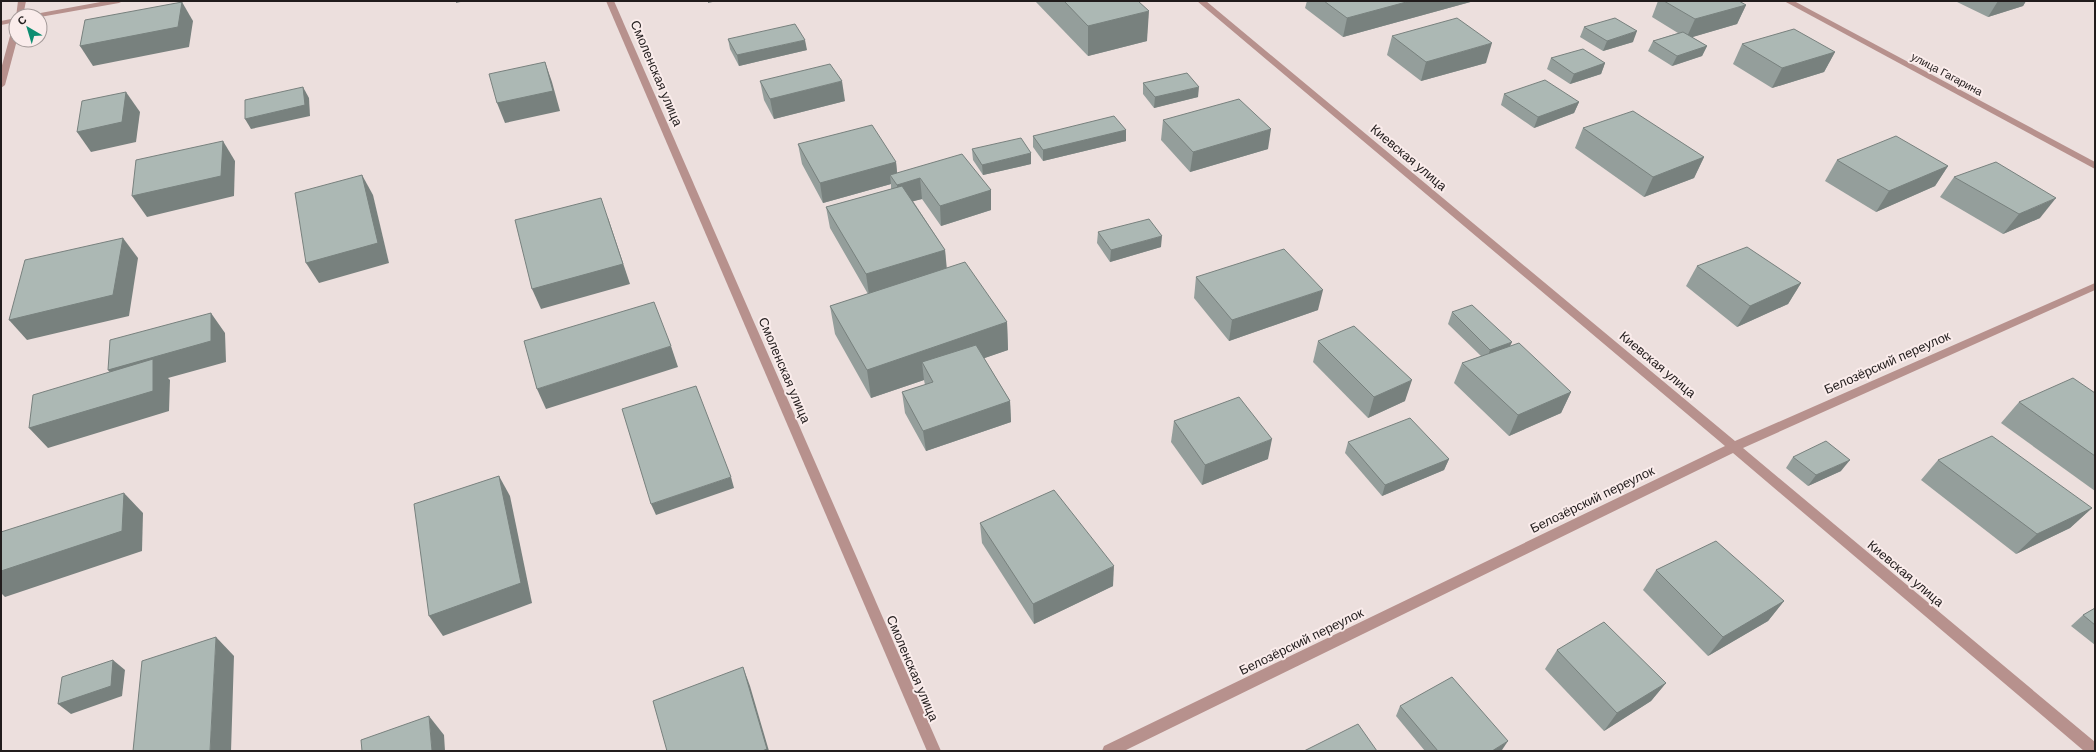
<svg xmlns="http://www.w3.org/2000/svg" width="2096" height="752" viewBox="0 0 2096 752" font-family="'DM Sans',sans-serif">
	<rect width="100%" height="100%" fill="#ecdfdd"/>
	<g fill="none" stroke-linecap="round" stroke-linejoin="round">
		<g fill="#b7918d" fill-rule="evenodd">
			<path d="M18 1H26L23 16 16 17Z"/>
			<path d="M106 1H123L119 3 40 17V16H31L35 14Z"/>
			<path d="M606 1H614L941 751H927Z"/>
			<path d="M1197 1H1206L1735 441 2095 283V290L1743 448 2095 742V751H2084L1733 453 1124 751H1102L1104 746 1725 446Z"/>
			<path d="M16 18V22L1 25V21Z"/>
			<path d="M13 25H16L17 40 5 85 1 88V69Z"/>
		</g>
		<path fill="#b7918d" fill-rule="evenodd" d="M1784 1H1794L2095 162V169Z"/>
	</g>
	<g fill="#949e9b">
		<path d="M1035 1H1138L1147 41 1088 56Z"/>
		<path d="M1307 1H1474L1343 37 1305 8Z"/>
		<path d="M1658 1H1739L1746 5 1737 24 1692 37 1707 46 1702 56 1672 66 1648 51 1653 41 1678 33 1652 17Z"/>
		<path d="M1955 1H2026L2023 6 1988 17Z"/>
		<path d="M1584 27 1633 42 1603 51 1580 37Z"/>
		<path d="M1392 36 1486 63 1421 81 1387 55Z"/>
		<path d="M728 39 807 50 739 66 730 49Z"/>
		<path d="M1742 44 1835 52 1824 72 1772 88 1733 64Z"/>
		<path d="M1551 58 1605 63 1601 74 1570 84 1547 69Z"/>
		<path d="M760 81 845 101 774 119 764 100Z"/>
		<path d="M1143 83 1198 97 1154 108 1143 94Z"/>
		<path d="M1504 94 1579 102 1574 113 1534 128 1501 105Z"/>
		<path d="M1163 120 1268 149 1190 172 1161 140Z"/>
		<path d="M1583 128 1704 157 1694 178 1644 197 1575 148Z"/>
		<path d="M1126 130V141L1043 161 1033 147V136Z"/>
		<path d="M798 144 896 162 897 173 991 190V210L941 226 922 199 913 201 945 250 946 268 1007 322 1008 350 984 358 1010 401 1011 422 926 451 905 413 902 392 925 385 924 380 871 398 835 334 830 306 868 294 830 228 826 207 891 189V184L823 203 802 164Z"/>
		<path d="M972 149 1031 153V164L983 175 973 160Z"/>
		<path d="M1837 160 1948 166 1935 186 1876 212 1825 181Z"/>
		<path d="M1954 177 2040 218 2003 234 1940 197Z"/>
		<path d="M1098 232 1161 247 1110 262 1097 243Z"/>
		<path d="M1697 266 1801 283 1788 304 1737 327 1686 286Z"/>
		<path d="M1196 277 1318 310 1229 341 1194 298Z"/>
		<path d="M1452 312 1510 346 1571 392 1561 413 1509 436 1454 383 1462 363 1481 356 1448 324Z"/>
		<path d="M1318 341 1405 401 1368 418 1313 362Z"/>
		<path d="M2095 393V491L2001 423 2019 402Z"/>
		<path d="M1174 421 1268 459 1202 485 1171 442Z"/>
		<path d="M1348 442 1449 459 1444 470 1382 496 1345 453Z"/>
		<path d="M1793 457 1841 471 1808 486 1786 468Z"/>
		<path d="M1938 460 2092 508 2070 528 2016 554 1921 480Z"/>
		<path d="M980 523 1113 586 1034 624 982 543Z"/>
		<path d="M1656 570 1784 601 1768 621 1708 656 1643 590Z"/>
		<path d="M2095 608V645L2071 626 2083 615Z"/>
		<path d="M1557 650 1666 683 1651 701 1604 731 1545 669Z"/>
		<path d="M1400 706 1502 750 1501 751H1425L1396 716Z"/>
	</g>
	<g fill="#78817e">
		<path d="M456 1H465L456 3Z"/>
		<path d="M708 1H717L708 3Z"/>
		<path d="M1410 1H1474L1343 37 1347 18Z"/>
		<path d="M1998 1H2026L2023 6 1988 17Z"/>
		<path d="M182 2 193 21 189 47 93 66 80 46Z"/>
		<path d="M1746 5 1737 24 1686 39 1695 19Z"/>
		<path d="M1149 11 1147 41 1088 56V26Z"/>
		<path d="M1637 31 1633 42 1603 51 1607 41Z"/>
		<path d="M805 40 807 50 739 66 737 55Z"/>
		<path d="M1492 43 1486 63 1421 81 1426 62Z"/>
		<path d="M1707 46 1702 56 1672 66 1677 56Z"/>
		<path d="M1835 52 1824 72 1772 88 1782 68Z"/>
		<path d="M545 62 552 82 560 111 505 123 497 103Z"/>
		<path d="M1605 63 1601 74 1570 84 1574 74Z"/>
		<path d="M842 81 845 101 774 119 770 99Z"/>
		<path d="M303 87 309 98 310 116 251 129 245 119Z"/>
		<path d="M1199 87 1198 97 1154 108 1155 97Z"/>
		<path d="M126 92 140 112 136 142 91 152 77 132Z"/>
		<path d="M1579 102 1574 113 1534 128 1538 117Z"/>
		<path d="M1271 129 1268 149 1190 172 1193 152Z"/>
		<path d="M1126 130V141L1043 161V150Z"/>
		<path d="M223 141 235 161 234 196 147 217 132 196Z"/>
		<path d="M1031 153V164L983 175 982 165Z"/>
		<path d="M1704 157 1694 178 1644 197 1653 177Z"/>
		<path d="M896 162 898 182 890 175 891 184 823 203 820 183Z"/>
		<path d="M1948 166 1935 186 1876 212 1889 191Z"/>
		<path d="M362 175 373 195 389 263 319 283 306 263Z"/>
		<path d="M920 178 922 199 899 205 897 185Z"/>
		<path d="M991 190V210L941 226 940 206Z"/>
		<path d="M2056 198 2040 218 2003 234 2019 214Z"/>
		<path d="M608 218 630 284 541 309 532 289Z"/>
		<path d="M1162 236 1161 247 1110 262 1111 250Z"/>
		<path d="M123 238 138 258 129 316 27 340 9 320Z"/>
		<path d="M945 250 947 270 869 295 866 274Z"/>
		<path d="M1801 283 1788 304 1737 327 1750 306Z"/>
		<path d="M1323 290 1318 310 1229 341 1232 320Z"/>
		<path d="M211 313 225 333 226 362 168 378 170 380 169 411 48 448 29 428 125 391 108 370Z"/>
		<path d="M1007 322 1008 350 930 377 922 362 924 380 871 398 867 370Z"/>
		<path d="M1512 342 1507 353 1486 361 1490 350Z"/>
		<path d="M671 346 678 367 546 409 537 389Z"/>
		<path d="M1412 380 1405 401 1368 418 1374 397Z"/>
		<path d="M1571 392 1561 413 1509 436 1518 415Z"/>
		<path d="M1010 401 1011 422 926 451 923 431Z"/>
		<path d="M1272 439 1268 459 1202 485 1205 465Z"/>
		<path d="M1449 459 1444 470 1382 496 1385 485Z"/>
		<path d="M1850 460 1841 471 1808 486 1816 475Z"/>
		<path d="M499 476 510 496 532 603 443 636 429 616Z"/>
		<path d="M731 477 734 488 656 515 651 504Z"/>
		<path d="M124 493 143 513 142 551 5 597 1 593V571Z"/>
		<path d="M2092 508 2070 528 2016 554 2037 534Z"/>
		<path d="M1114 566 1113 586 1034 624 1033 604Z"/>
		<path d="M1784 601 1768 621 1708 656 1723 637Z"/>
		<path d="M216 637 234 656 231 751H210Z"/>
		<path d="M113 660 125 670 122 696 71 714 58 704Z"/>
		<path d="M743 667 750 686 769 751H762Z"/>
		<path d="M1666 683 1651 701 1604 731 1617 713Z"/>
		<path d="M429 716 444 735 445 751H432Z"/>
		<path d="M1508 741 1502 750 1501 751H1492Z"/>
	</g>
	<g fill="#acb8b4" stroke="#78817e">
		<path d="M1064 1H1138L1149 11 1088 26Z"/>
		<path d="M1324 1H1410L1347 18Z"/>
		<path d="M1664 1H1739L1746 5 1695 19Z"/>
		<path d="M182 2 178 27 80 46 85 20Z"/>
		<path d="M1457 18 1492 43 1426 62 1392 36Z"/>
		<path d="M1615 18 1637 31 1607 41 1584 27Z"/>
		<path d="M795 24 805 40 737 55 728 39Z"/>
		<path d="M1794 29 1835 52 1782 68 1742 44Z"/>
		<path d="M1683 32 1707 46 1677 56 1653 41Z"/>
		<path d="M1583 49 1605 63 1574 74 1551 58Z"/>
		<path d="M545 62 553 91 497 103 489 74Z"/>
		<path d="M830 64 842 81 770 99 760 81Z"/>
		<path d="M1187 73 1199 87 1155 97 1143 83Z"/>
		<path d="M1545 80 1579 102 1538 117 1504 94Z"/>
		<path d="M303 87 305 105 245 119V100Z"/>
		<path d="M126 92 122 122 77 132 82 101Z"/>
		<path d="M1239 99 1271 129 1193 152 1163 120Z"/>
		<path d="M1633 111 1704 157 1653 177 1583 128Z"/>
		<path d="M1114 116 1126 130 1043 150 1033 136Z"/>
		<path d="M872 125 896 162 820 183 798 144Z"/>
		<path d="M1896 136 1948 166 1889 191 1837 160Z"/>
		<path d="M1021 138 1031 153 982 165 972 149Z"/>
		<path d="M223 141 221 176 132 196 136 160Z"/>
		<path d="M962 154 991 190 940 206 920 178 897 185 890 175Z"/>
		<path d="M1996 162 2056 198 2019 214 1954 177Z"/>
		<path d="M362 175 378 243 306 263 295 193Z"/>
		<path d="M902 186 945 250 866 274 826 207Z"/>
		<path d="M601 198 623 264 532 289 515 220Z"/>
		<path d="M1149 219 1162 236 1111 250 1098 232Z"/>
		<path d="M123 238 113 295 9 320 25 260Z"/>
		<path d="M1747 247 1801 283 1750 306 1697 266Z"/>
		<path d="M1284 249 1323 290 1232 320 1196 277Z"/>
		<path d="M965 262 1007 322 867 370 830 306Z"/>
		<path d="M654 302 671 346 537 389 524 341Z"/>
		<path d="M1472 305 1512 342 1490 350 1452 312Z"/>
		<path d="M211 313V341L108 370 110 340Z"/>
		<path d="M1354 326 1412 380 1374 397 1318 341Z"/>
		<path d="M1519 343 1571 392 1518 415 1462 363Z"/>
		<path d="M976 345 1010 401 923 431 902 392 933 382 922 362Z"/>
		<path d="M153 359V391L29 428 33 395Z"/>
		<path d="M2073 378 2095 393V456L2019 402Z"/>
		<path d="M696 386 731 477 651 504 622 409Z"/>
		<path d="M1239 397 1272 439 1205 465 1174 421Z"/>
		<path d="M1410 418 1449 459 1385 485 1348 442Z"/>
		<path d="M1992 436 2092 508 2037 534 1938 460Z"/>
		<path d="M1826 441 1850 460 1816 475 1793 457Z"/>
		<path d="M499 476 521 583 429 616 414 504Z"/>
		<path d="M1054 490 1114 566 1033 604 980 523Z"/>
		<path d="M124 493 122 531 1 571V532Z"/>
		<path d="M1716 541 1784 601 1723 637 1656 570Z"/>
		<path d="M2095 608V625L2083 615Z"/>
		<path d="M1604 622 1666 683 1617 713 1557 650Z"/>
		<path d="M216 637 210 751H133L142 661Z"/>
		<path d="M113 660 111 686 58 704 62 677Z"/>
		<path d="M743 667 767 749 762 751H667L653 701Z"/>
		<path d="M1452 677 1508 741 1492 751H1438L1400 706Z"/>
		<path d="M429 716 432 751H362L361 740Z"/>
		<path d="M1358 724 1377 751H1304Z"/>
	</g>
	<g text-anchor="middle" stroke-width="4" stroke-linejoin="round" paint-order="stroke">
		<g font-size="11" fill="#211c1c" stroke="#faeceb">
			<text transform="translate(1947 74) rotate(28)" y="4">улица Гагарина</text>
		</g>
		<g font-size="13" fill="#211c1c" stroke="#faeceb">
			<text transform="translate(657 73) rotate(67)" y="5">Смоленская улица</text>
			<text transform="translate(1409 157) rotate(40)" y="5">Киевская улица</text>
			<text transform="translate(1887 362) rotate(-24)" y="5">Белозёрский переулок</text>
			<text transform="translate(1658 364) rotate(40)" y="5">Киевская улица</text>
			<text transform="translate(785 370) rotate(67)" y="5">Смоленская улица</text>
			<text transform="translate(1592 499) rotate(-26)" y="5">Белозёрский переулок</text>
			<text transform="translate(1906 573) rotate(40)" y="5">Киевская улица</text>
			<text transform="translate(1301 641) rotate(-26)" y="5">Белозёрский переулок</text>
			<text transform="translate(913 668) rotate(67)" y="5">Смоленская улица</text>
		</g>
	</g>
	<rect width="2096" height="752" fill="none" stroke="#211c1c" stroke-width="4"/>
	<g transform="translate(28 28) rotate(322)"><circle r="19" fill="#faeceb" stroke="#a39998"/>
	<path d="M0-3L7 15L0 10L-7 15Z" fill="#0e8d72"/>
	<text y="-6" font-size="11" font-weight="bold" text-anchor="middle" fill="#211c1c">С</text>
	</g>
</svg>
